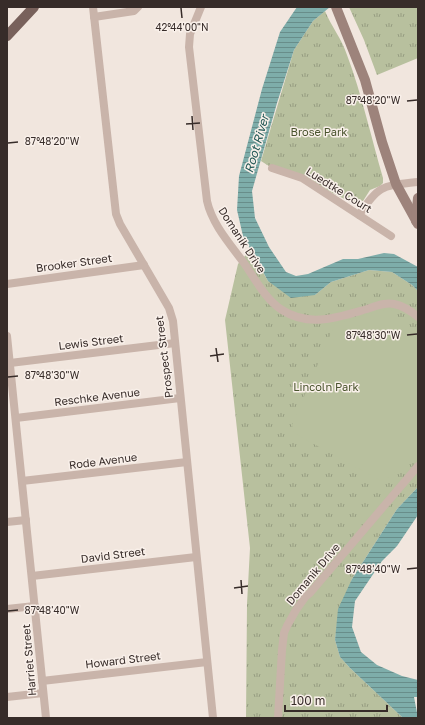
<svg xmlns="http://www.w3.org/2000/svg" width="425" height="725" viewBox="0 0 425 725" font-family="'Golos Text',sans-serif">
	<defs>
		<pattern id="park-tufts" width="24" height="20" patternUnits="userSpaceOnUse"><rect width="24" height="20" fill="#b8c09e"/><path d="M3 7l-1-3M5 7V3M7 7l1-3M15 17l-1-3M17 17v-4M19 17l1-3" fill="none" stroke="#969c81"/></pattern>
		<pattern id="water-rules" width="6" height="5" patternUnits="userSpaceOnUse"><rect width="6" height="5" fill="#7eadaa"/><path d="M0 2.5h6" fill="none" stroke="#688d8a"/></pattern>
	</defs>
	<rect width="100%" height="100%" fill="#f1e6de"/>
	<g fill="url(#park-tufts)">
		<path d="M349 7H418V58L377 75 364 40Z"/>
		<path d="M325 11C331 26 342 39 347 55 362 95 371 137 383 178V183L380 186 370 190 363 201 359 202 357 205 302 178 272 168 261 161 294 50 313 21Z"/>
		<path d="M250 250 268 281 315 295 331 282 369 270 392 272 412 285 418 291V487L397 509 352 579 337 625 335 640 340 657 350 668 403 718H246L247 604 250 548 225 320 238 264Z"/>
	</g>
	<path fill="#b8c09e" d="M387 309H391C394 331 406 329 418 345V447L400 468 383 482 294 433 292 425 335 324Z"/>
	<g fill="url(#water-rules)">
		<path d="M297 7H330L313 21 294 50 277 103 252 191 255 218 269 247 286 272 296 276 308 274 343 259H358L384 253 394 254 418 267V291L412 285 392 272 369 270 331 282 315 295 291 298 268 281 243 236 237 210 239 176 262 89 280 32Z"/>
		<path d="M418 487V515L397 546 382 561 355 601 352 627 361 652 377 665 402 676 418 680V697H414L418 718H403L350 668 340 657 335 640 338 609 352 579 397 509Z"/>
	</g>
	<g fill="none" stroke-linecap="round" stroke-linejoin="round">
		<g stroke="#c9b4aa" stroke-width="8">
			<path d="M93 7 116 214 120 224 169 308 173 321 213 718"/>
			<path d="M201 7 190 34 189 47 207 201C212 224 230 244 244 263 255 279 266 300 282 310 310 328 339 317 367 309 376 306 386 302 394 304 404 306 411 311 418 317"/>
			<path d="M94 17 134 11 138 7"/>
			<path d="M272 168 302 178 391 236"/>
			<path d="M359 215C379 184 383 186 418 182"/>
			<path d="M7 284 144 265"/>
			<path d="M7 336 46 718"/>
			<path d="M10 363 175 343"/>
			<path d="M16 418 180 398"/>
			<path d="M22 481 187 462"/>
			<path d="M7 522 26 520"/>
			<path d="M32 576 196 557"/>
			<path d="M7 609 35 606"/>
			<path d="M42 681 207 662"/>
			<path d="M7 697 43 693"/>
			<path d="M278 718 282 650 284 633 287 626 296 610 306 596 310 593 418 466"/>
		</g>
		<g stroke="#9d837b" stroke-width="10">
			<path d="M336 7 365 80 382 142 396 184 418 224"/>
			<path d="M416 221 418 198"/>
		</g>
		<path stroke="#78615b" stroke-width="10" d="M7 36 34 7"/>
	</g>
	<path fill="none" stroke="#372c29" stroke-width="1.5" d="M181 8 182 18M407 101 417 100M192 116 193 130M186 124 200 123M8 143 18 142M407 335 417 334M216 348 218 362M210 356 224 354M8 377 18 376M407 569 417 568M241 580 242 594M234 588 248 586M8 611 18 610"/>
	<g text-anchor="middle" stroke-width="3" stroke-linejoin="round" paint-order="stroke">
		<g font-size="11" fill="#4a542e" stroke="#f9f0ea">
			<text x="319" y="136">Brose Park</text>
			<text x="326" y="391">Lincoln Park</text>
		</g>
		<g font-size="11" fill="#372c29" stroke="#f9f0ea">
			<text transform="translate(339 190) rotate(32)" y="4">Luedtke Court</text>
			<text transform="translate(242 240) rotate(57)" y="4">Domanik Drive</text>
			<text transform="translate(74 263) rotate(-8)" y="4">Brooker Street</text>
			<text transform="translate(91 342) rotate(-7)" y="4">Lewis Street</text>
			<text transform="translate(164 357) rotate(-97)" y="4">Prospect Street</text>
			<text transform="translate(97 397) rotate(-7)" y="4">Reschke Avenue</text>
			<text transform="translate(103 461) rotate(-7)" y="4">Rode Avenue</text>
			<text transform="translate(113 555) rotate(-7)" y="4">David Street</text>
			<text transform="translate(313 574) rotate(-50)" y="4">Domanik Drive</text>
			<text transform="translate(29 660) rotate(-95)" y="4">Harriet Street</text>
			<text transform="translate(123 660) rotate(-7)" y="4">Howard Street</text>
		</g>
		<g font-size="12" font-style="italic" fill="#205754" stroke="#f9f0ea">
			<text transform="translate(257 144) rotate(-74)" y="4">Root River</text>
		</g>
	</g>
	<g font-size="10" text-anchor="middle" fill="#372c29" stroke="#f9f0ea" stroke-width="3" stroke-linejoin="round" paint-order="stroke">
		<text x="182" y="31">42°44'00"N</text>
		<text x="373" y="104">87°48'20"W</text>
		<text x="52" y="145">87°48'20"W</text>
		<text x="373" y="339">87°48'30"W</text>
		<text x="52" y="379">87°48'30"W</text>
		<text x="373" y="573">87°48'40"W</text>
		<text x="52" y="614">87°48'40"W</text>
	</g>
	<rect width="425" height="725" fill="none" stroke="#372c29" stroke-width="16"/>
	<path d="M285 705v6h102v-6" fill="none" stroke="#372c29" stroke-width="2"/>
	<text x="291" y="705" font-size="12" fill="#372c29" stroke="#f9f0ea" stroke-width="3" paint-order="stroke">100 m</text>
</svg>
